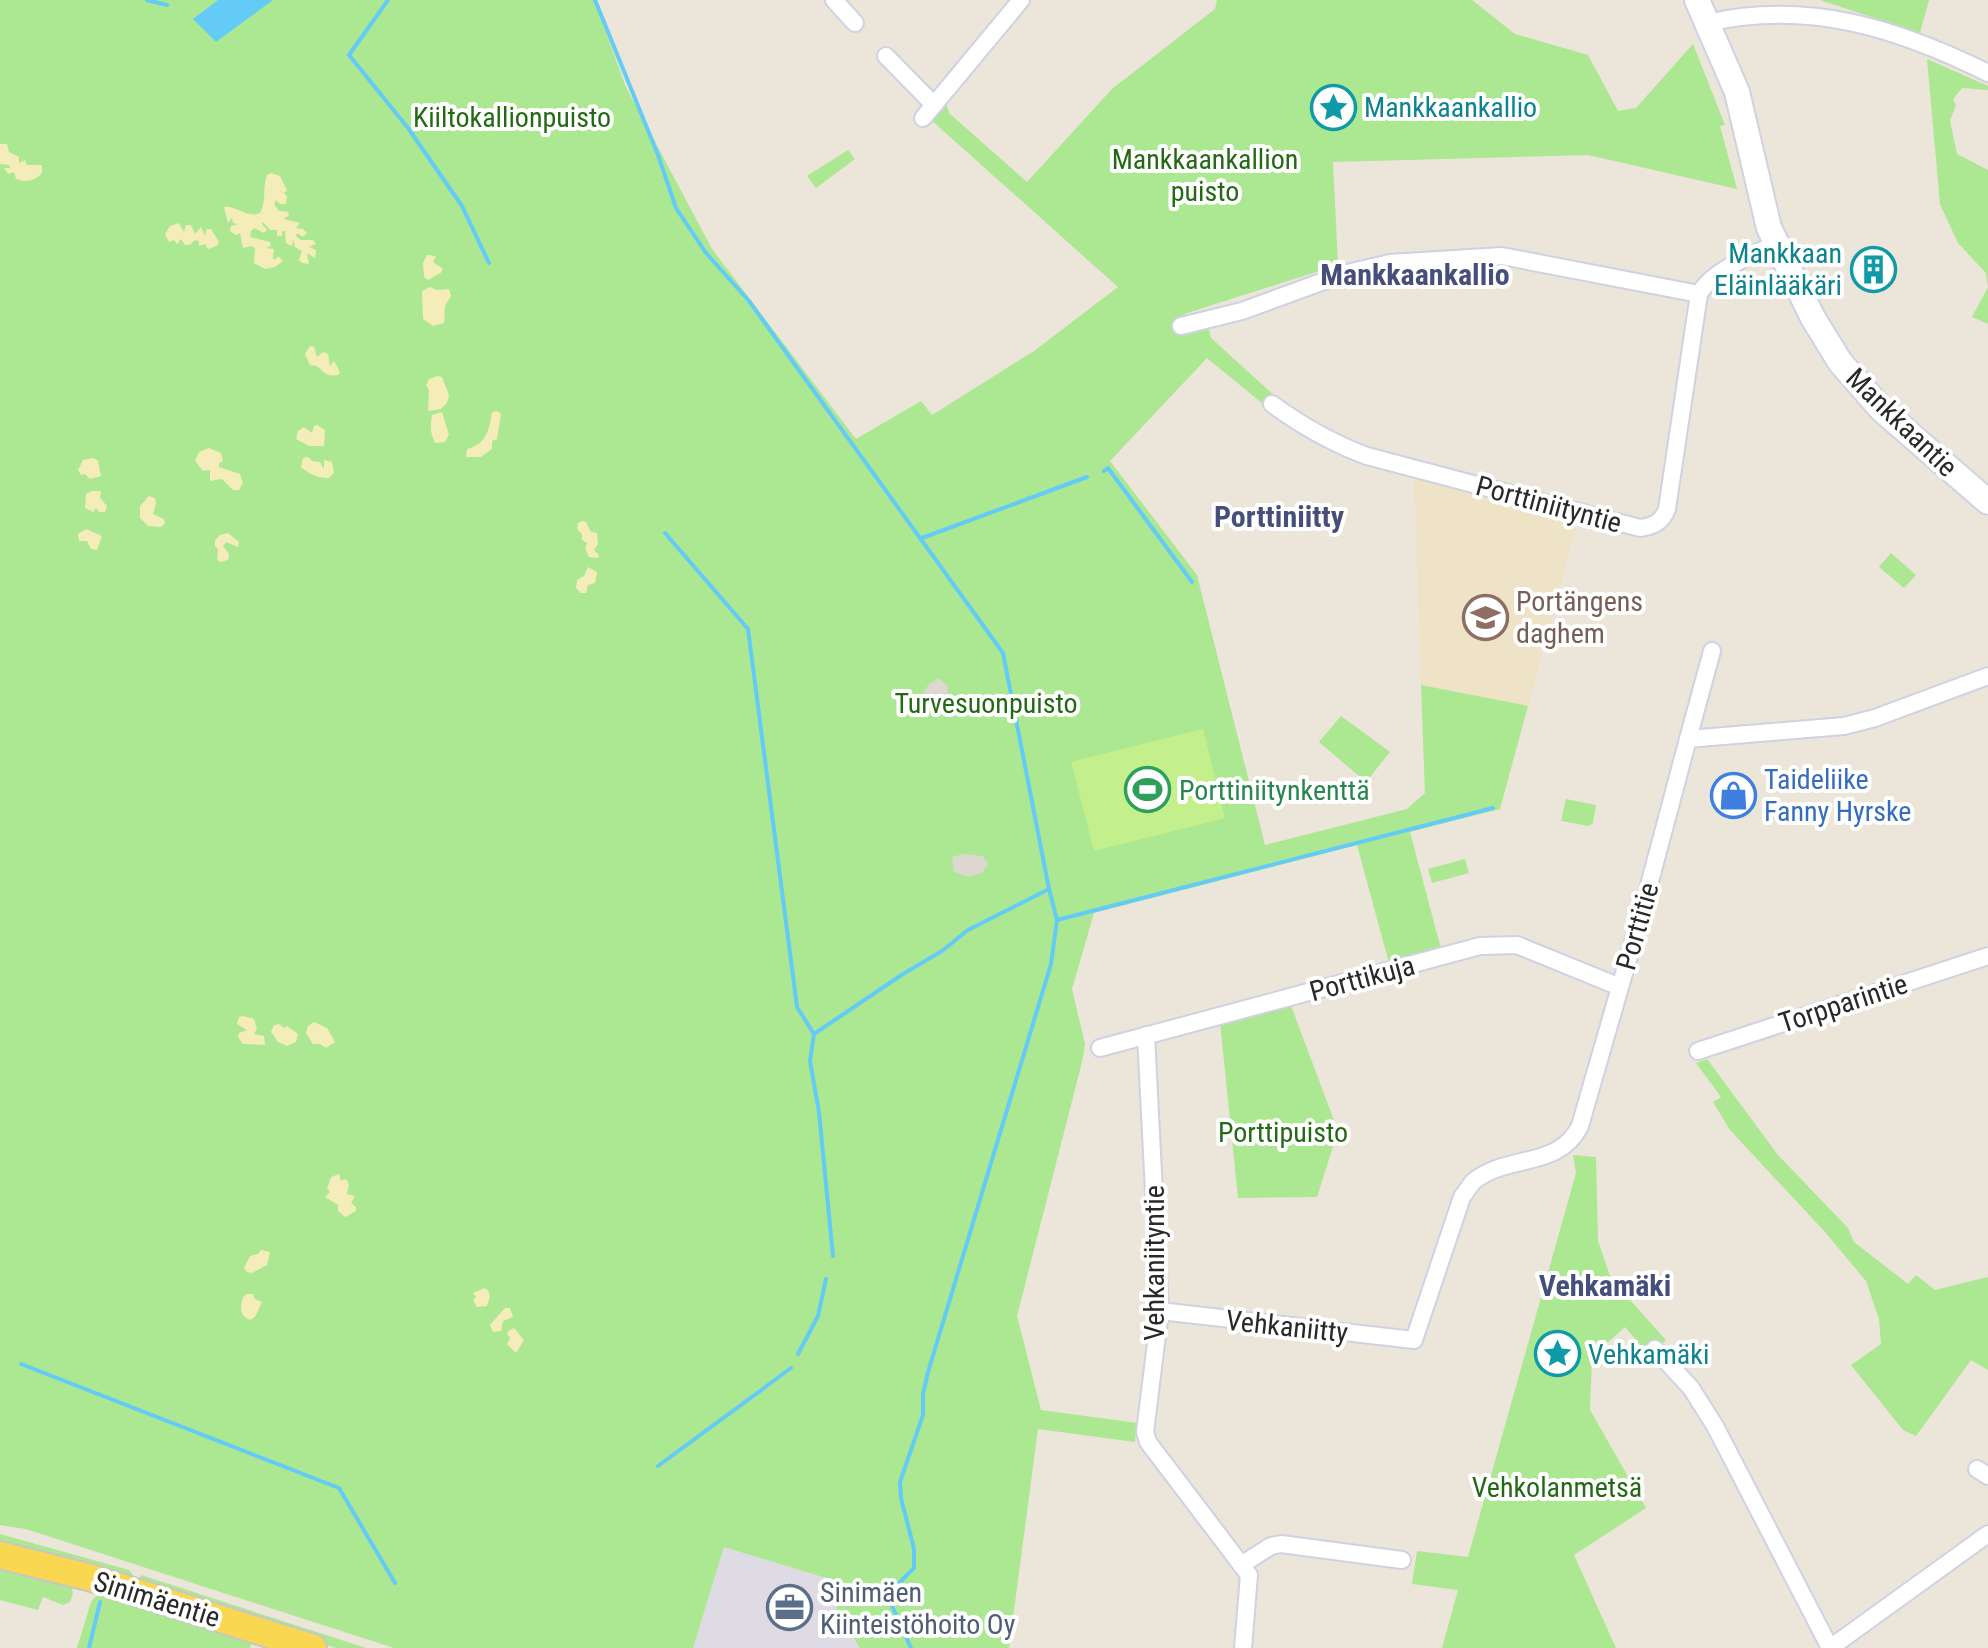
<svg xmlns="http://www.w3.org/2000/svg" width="1988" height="1648" viewBox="0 0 1988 1648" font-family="'Roboto Condensed',sans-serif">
	<rect width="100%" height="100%" fill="#ece5d9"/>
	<path fill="#dedbe4" d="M724 1547 826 1578 839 1598 836 1611 860 1648H693Z"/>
	<path fill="#efe3c7" d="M1414 475 1578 520 1528 706 1421 685Z"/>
	<g fill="#ace792">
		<path d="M0 0H594L626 87 712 249 856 439 921 401 932 415 1034 351 1118 287 930 119 946 102 949 113 1027 182 1112 89 1215 9 1217 0H1472L1515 34 1588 55 1618 111 1636 108 1693 44 1725 125 1720 126 1737 189 1588 155 1333 162 1338 265 1184 314 1208 326 1211 338 1277 398 1269 409 1207 358 1110 461 1197 575 1265 845 1407 809 1425 793 1421 685 1528 706 1500 809 1410 832 1441 949 1389 963 1357 845 1094 913 1072 989 1085 1044 1082 1062 1017 1316 1041 1410 1137 1423 1135 1442 1038 1429 1009 1648H860L836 1611 839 1598 826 1578 724 1547 693 1648H394L26 1529 0 1525Z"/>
		<path d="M1820 0H1929L1920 33Z"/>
		<path d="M1927 59 1988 86V90L1962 88 1953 99 1956 105 1950 121 1957 154 1988 170V324L1972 317 1988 287 1986 273 1958 243 1940 204Z"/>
		<path d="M848 150 855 159 816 188 807 176Z"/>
		<path d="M1891 553 1916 575 1904 588 1879 567Z"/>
		<path d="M1341 716 1390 752 1366 782 1319 742Z"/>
		<path d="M1566 799 1596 805 1593 823 1589 826 1561 821Z"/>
		<path d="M1465 859 1469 873 1432 883 1428 869Z"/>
		<path d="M1290 1003 1338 1131 1317 1197 1238 1198 1220 1022Z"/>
		<path d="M1707 1059 1778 1155 1848 1228 1854 1242 1908 1284 1916 1275 1935 1290 1988 1277V1370L1971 1360 1916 1436 1903 1430 1851 1365 1881 1344 1879 1319 1866 1281 1825 1232 1730 1130 1713 1102 1721 1097 1696 1063Z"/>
		<path d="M1573 1155 1596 1157 1598 1241 1611 1279 1666 1340 1649 1355 1625 1327 1592 1356 1590 1410 1646 1508 1574 1555 1616 1648H1442L1458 1590 1412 1584 1417 1551 1468 1557 1576 1173Z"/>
		<path d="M0 1534 129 1570 133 1575 131 1579 0 1545Z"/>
		<path d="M0 1566 71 1585 73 1593 70 1602 63 1605 43 1597 38 1610 0 1600Z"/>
		<path d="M141 1575 366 1648H336L138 1581Z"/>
		<path d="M102 1595 253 1640 250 1648H77L91 1602 96 1596Z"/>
	</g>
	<g fill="#f4edb9">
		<path d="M0 144H7L9 152 19 157V163L25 160 27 165H42V173C35 181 26 183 16 179L14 172 8 174 4 168H10L9 165 0 164Z"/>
		<path d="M271 173 280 176 287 190 284 193 278 189 287 196 286 204H280L276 200 274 204 279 211 288 212 289 215 284 219 300 223 296 228 303 229 307 233 303 237 297 233 296 236 301 240H313L316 244 309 247 316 250 315 258 307 253 309 264 302 263 299 260 302 251 295 247 293 239 292 246 286 243 285 231H282V236H277V230H270L263 222 262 224 267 230 264 233 254 228 251 231 250 237 270 242 271 246 266 248 274 249 273 258 275 260 278 256 283 261 275 267 265 269 254 263 255 248 251 246 243 248 240 233 236 235 230 231 231 226 238 224 233 223 232 218 228 223 224 207C236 205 247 219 260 213 267 201 262 188 267 175Z"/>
		<path d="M179 223 184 232 186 225H191L195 234 201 227 205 236 207 229H211L219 242 217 246 208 249 205 244 199 246V241L195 240 190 245H185L181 239 177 244 174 240 169 242 165 234 170 226Z"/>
		<path d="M427 255 436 256 433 262 442 268V272L428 280 424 277 423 263Z"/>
		<path d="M430 287 437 290 449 289 451 296 445 306 444 323 433 326 423 319 422 291Z"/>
		<path d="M310 346 314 347 317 357 323 352 328 354 330 366 334 361 340 372 338 375C326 377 324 372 317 366L310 365 305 354Z"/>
		<path d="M438 376 442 377 449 395 447 403 441 409 428 411 429 390 426 385 429 379Z"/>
		<path d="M497 411 501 414 497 439 492 441V449L481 457H466L467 449C487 444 489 430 492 412Z"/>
		<path d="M442 412 449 435 445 442 435 443C430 432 430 426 432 415Z"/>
		<path d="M317 425 325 430 324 446H309L296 439 298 431 304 427 312 433 314 426Z"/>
		<path d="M209 448 221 453 223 461 219 463V467L240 474 243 483 239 490H233L222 479 210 481V470L203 471 195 461 199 452Z"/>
		<path d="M308 457 312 461 320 462 324 469V460L332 462 334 473 329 478C320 479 307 473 301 467L303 458Z"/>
		<path d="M94 458 98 461 101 476 90 479 85 474 81 475 78 470 83 460Z"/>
		<path d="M92 491H101L100 498 107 506 105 512H99L96 508 93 512 85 508 86 494Z"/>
		<path d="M149 496 155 498 156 503 153 514 164 519 165 523 161 527 148 526 140 518V506Z"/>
		<path d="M582 521 586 522 591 532 597 533 598 544 594 550 599 555 598 558 589 557 585 548 587 543 582 540V534L577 529 578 523Z"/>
		<path d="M86 529 102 536 97 550 91 549 87 541H79L78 534Z"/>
		<path d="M228 533 239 542 238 547 226 542 223 546 229 554 228 560 220 562 217 559 218 550 215 546V540L220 535Z"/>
		<path d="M588 567 597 572 595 583 588 585 586 593H581L576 588 577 580 584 576Z"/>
		<path d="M243 1016 254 1019 257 1029 254 1034 264 1036 265 1045 243 1044 238 1037 239 1033 247 1030 237 1024 239 1017Z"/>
		<path d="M314 1022 327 1028 335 1042 326 1048 320 1044H313L306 1033 308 1026Z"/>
		<path d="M279 1024 284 1028 287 1026 298 1034 296 1042 287 1046 278 1042 271 1032 274 1025Z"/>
		<path d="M339 1174 341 1181 346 1179 349 1184 347 1194 355 1196 351 1203 356 1207V1211L345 1217 338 1211V1205L325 1197 330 1192 327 1188 331 1177Z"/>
		<path d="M261 1250 270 1252 267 1265 252 1273 247 1272 244 1268 250 1256 258 1254Z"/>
		<path d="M484 1288 488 1290 490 1296 487 1306 477 1307 473 1300 476 1297 473 1293Z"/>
		<path d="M247 1294H253L255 1299 262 1302 255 1317 250 1320C239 1315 240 1308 243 1297Z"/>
		<path d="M505 1308H510L513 1317 503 1321 501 1331 493 1332 490 1325Z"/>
		<path d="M514 1328 524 1340 516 1353 507 1344 510 1338 507 1334 508 1331Z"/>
	</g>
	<path fill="#c3ef8c" d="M1203 729 1225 818 1094 851 1071 762Z"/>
	<g fill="#dcd8d0">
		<path d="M938 678 948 686 947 698 938 709 932 710 924 705 922 695 929 684Z"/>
		<path d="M963 854 983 856 988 864 982 873 969 877 954 872 952 857Z"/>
	</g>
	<path fill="#64cbf6" d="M218 0H273L216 42 193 19Z"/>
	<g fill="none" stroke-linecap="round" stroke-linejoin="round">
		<g stroke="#64cbf6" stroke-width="4">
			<path d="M147 0 167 5"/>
			<path d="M388 0 349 55 408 128 462 206 489 263"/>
			<path d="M595 0 658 155 676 208 706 253 749 301 780 344 1003 653 1049 889 1057 920 1051 964 928 1372 923 1394V1415L900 1482 901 1498 914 1549V1568L897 1585 892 1606 911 1648"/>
			<path d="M1104 471 1108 468 1192 582"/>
			<path d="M665 533 748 629 797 1007 814 1034"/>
			<path d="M922 538 1087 477"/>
			<path d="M1057 920 1493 808"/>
			<path d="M833 1256 819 1112 810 1061 814 1034 903 974 942 951 968 930 1049 889"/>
			<path d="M798 1354 818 1316 826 1279"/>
			<path d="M21 1364 339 1488 395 1583"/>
			<path d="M658 1466 791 1368"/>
			<path d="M89 1648 100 1602"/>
		</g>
		<defs>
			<g id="street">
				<path d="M834 0 855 23"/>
				<path d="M1707 23C1808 0 1897 28 1988 73"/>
				<path d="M886 56 934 105"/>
				<path d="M923 118 1021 0"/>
				<path d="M1181 326 1242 311 1343 274 1390 263 1502 256 1699 294"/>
				<path d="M1272 404C1302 426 1332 443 1367 456L1640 528C1654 526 1662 522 1667 509L1699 294C1711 272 1752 254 1775 245"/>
				<path d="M1688 739 1712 651"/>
				<path d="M1146 1035 1160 1311 1145 1432 1148 1442 1249 1575 1243 1648"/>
				<path d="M1100 1048 1480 946 1517 945 1620 987"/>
				<path d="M1698 1051 1988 956"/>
				<path d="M1160 1311 1414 1340 1462 1197C1466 1192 1470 1185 1474 1181 1507 1154 1559 1169 1580 1126L1644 904 1688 739 1844 726 1875 718 1988 676"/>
				<path d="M1655 1349 1691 1388 1715 1426 1830 1648 1988 1534"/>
				<path d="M1977 1469 1988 1476"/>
				<path d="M1241 1565 1271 1546 1281 1544 1402 1560"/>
			</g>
			<path id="secondary" d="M1697 0 1737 92 1769 228 1813 318 1840 362 1882 410 1988 502"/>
			<path id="primary" d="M0 1555 88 1577 313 1648"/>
		</defs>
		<use href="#street" stroke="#cfd2e3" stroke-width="20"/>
		<use href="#secondary" stroke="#cfd2e3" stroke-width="28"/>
		<use href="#primary" stroke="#c7c7c7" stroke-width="30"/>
		<use href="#street" stroke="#fff" stroke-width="16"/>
		<use href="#secondary" stroke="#fff" stroke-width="24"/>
		<use href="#primary" stroke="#fad751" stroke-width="26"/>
	</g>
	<defs>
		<symbol id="sight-ring" viewBox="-11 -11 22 22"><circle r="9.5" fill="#fff" stroke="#0f9aa8" stroke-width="1.5"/><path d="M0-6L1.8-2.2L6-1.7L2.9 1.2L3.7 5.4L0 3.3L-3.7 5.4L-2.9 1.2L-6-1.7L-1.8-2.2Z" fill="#0f9aa8"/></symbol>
		<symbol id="building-ring" viewBox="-11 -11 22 22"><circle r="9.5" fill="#fff" stroke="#0f9aa8" stroke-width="1.5"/><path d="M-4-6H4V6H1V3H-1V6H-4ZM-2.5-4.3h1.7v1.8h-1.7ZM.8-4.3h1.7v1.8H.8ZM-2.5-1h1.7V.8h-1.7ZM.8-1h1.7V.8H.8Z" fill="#0f9aa8"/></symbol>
		<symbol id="school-ring" viewBox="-11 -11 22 22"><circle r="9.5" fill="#fff" stroke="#8d6e63" stroke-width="1.5"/><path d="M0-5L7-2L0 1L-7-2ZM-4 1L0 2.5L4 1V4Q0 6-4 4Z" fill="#8d6e63"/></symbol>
		<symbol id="stadium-ring" viewBox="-11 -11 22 22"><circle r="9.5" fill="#fff" stroke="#2e9e5b" stroke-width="1.5"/><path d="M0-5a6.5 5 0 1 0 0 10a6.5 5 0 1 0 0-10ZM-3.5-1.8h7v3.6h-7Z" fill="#2e9e5b"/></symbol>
		<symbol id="shop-ring" viewBox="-11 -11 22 22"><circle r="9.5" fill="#fff" stroke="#3f7fe0" stroke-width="1.5"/><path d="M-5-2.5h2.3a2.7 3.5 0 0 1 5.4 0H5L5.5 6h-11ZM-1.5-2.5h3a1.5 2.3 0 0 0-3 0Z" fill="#3f7fe0"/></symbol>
		<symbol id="office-ring" viewBox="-11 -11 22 22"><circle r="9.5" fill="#fff" stroke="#5c6f8a" stroke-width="1.5"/><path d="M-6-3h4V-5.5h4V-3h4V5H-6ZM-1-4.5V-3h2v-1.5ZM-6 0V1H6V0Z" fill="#5c6f8a"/></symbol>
	</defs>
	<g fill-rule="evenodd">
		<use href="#sight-ring" x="1308" y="82" width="51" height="51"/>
		<use href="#building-ring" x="1848" y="244" width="51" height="51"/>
		<use href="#school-ring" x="1460" y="592" width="51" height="51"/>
		<use href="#stadium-ring" x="1122" y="764" width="51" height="51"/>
		<use href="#shop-ring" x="1708" y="770" width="51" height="51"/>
		<use href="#sight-ring" x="1532" y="1328" width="51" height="51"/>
		<use href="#office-ring" x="764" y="1582" width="51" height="51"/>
	</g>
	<g text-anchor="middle" stroke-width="8" stroke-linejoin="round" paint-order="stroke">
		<g font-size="28" fill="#0d838f" stroke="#fff" text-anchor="start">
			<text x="1364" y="117">Mankkaankallio</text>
			<text x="1842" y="263" text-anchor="end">Mankkaan<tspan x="1842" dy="32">Eläinlääkäri</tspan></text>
			<text x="1588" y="1364">Vehkamäki</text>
		</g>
		<g font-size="28" fill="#246a15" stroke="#fff">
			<text x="512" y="127">Kiiltokallionpuisto</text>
			<text x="1205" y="169">Mankkaankallion<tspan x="1205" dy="32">puisto</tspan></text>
			<text x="986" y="713">Turvesuonpuisto</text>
			<text x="1283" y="1142">Porttipuisto</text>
			<text x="1557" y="1497">Vehkolanmetsä</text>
		</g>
		<g font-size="28" fill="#292929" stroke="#fff">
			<text transform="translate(1902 422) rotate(44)" y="10">Mankkaantie</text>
			<text transform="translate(1549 504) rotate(15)" y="10">Porttiniityntie</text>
			<text transform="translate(1637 926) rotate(-74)" y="10">Porttitie</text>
			<text transform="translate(1362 978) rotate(-15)" y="10">Porttikuja</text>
			<text transform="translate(1843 1003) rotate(-18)" y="10">Torpparintie</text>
			<text transform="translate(1154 1263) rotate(-90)" y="10">Vehkaniityntie</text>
			<text transform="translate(1287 1326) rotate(6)" y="10">Vehkaniitty</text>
			<text transform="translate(157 1599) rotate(17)" y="10">Sinimäentie</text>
		</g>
		<g font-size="28" fill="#785e54" stroke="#fff" text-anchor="start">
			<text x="1516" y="611">Portängens<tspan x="1516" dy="32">daghem</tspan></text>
		</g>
		<g font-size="28" fill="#366cbe" stroke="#fff" text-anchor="start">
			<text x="1764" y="789">Taideliike<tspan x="1764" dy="32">Fanny Hyrske</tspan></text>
		</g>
		<g font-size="28" fill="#27864d" stroke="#fff" text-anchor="start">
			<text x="1179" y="800">Porttiniitynkenttä</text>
		</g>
		<g font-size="28" fill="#4e5e75" stroke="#fff" text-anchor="start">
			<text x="820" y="1602">Sinimäen<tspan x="820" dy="32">Kiinteistöhoito Oy</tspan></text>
		</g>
		<g font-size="30" font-weight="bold" fill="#464f7c" stroke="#fff">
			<text x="1415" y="285">Mankkaankallio</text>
			<text x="1279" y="527">Porttiniitty</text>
			<text x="1605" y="1296">Vehkamäki</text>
		</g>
	</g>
</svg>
